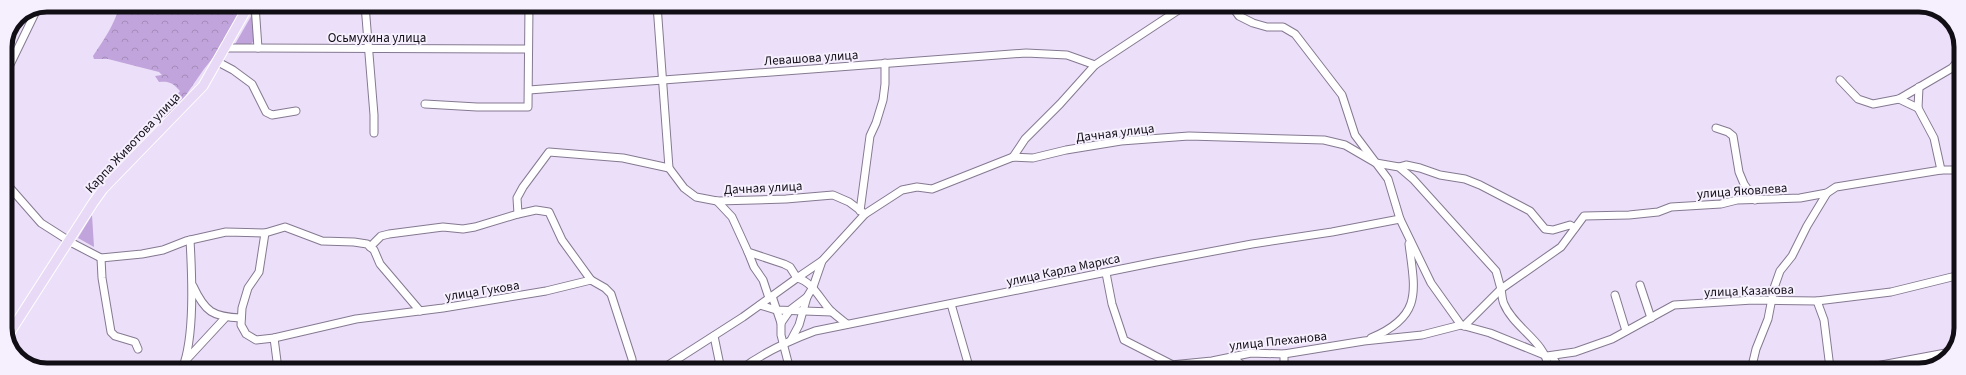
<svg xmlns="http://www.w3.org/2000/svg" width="1966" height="375" viewBox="0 0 1966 375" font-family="'Source Sans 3',sans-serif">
	<defs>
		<pattern id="forest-crowns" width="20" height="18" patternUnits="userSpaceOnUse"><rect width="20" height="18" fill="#c1a4db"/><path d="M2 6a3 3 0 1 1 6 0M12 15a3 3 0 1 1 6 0" fill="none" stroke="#a58cbb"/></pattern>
	</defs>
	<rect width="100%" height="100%" fill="#ecdff9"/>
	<g fill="#c1a4db">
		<path d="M253 13 254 41 249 46H234Z"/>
		<path d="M92 215 94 247 78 238Z"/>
	</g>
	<path fill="url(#forest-crowns)" d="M119 5H236L243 7 224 44 204 69 186 95 165 118 163 115 165 110 180 91C173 83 169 81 159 82L155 76 162 75 159 72 108 59H94L93 56C102 43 117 21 119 5Z"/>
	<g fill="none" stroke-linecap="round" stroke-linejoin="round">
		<defs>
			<g id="minor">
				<path d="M255 5 258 48"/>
				<path d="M365 5 374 115V133"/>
				<path d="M657 5 669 168 684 188 696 197 717 201 786 199 833 195 849 202 865 214 902 190 917 187 932 189 1013 157 1033 158 1066 150 1121 141 1189 136 1324 140 1345 145 1376 163 1399 167 1413 179 1496 271 1501 289 1464 326"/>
				<path d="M1231 5 1239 16 1253 23 1267 27H1283L1295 34 1342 95 1355 135 1388 179 1400 219 1431 283 1461 325 1490 333 1547 356 1575 352 1612 339 1674 305 1753 300 1817 301 1891 292 1960 275"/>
				<path d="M226 48 528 49"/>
				<path d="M218 62 233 70 252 84 266 112 272 115 296 111"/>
				<path d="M5 75 37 9"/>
				<path d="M1840 80 1858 99 1873 104 1899 99 1952 68 1961 57"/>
				<path d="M1919 87 1918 108 1934 138 1941 170"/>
				<path d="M529 90 1026 53 1067 55 1095 65"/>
				<path d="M1899 99 1918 108"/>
				<path d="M425 104 477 107H528L529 5"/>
				<path d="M1716 128 1728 132 1733 136 1739 172 1744 184 1755 200"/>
				<path d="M1013 157 1025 139 1060 104 1095 65 1186 5"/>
				<path d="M1399 167 1406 165 1420 168 1440 175 1465 179 1480 185 1530 211 1545 229 1553 230 1570 225 1575 228"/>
				<path d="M5 182 41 223 74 244 101 258 142 254 163 250 186 241 226 232 265 233 285 227 322 241 354 242 367 244 374 250 380 264 420 311"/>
				<path d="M860 211 870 136 876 123 883 100 885 84V63"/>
				<path d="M265 233 259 272 248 288 242 308 241 325 246 334 256 340 274 338 356 319 443 308 546 291 591 280 605 288 611 294 632 359 633 369"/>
				<path d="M370 247 381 236 389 234 443 227 463 229 475 227 518 214"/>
				<path d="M748 252 754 267 763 280 769 298"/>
				<path d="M101 258 102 278 111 332 115 336 135 342 138 349"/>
				<path d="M1106 273 1112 304 1124 340 1171 364"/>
				<path d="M797 278C813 282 819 298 830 310 835 315 842 320 847 324"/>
				<path d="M797 278 822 261"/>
				<path d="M591 280 562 240 549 212 536 210 518 214 517 198 523 187 549 152 623 158 669 168"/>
				<path d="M1640 285 1651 318"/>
				<path d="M193 286C205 312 213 317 241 318"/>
				<path d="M1615 295 1626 331"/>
				<path d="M772 296 781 323"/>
				<path d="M1817 301 1824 320 1830 368 1832 370"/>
				<path d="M951 304 970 370"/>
				<path d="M760 305 776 310 832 312"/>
				<path d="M714 336 721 370"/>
				<path d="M274 338 278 369"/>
				<path d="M1371 338C1423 316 1415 291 1409 244"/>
				<path d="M791 340 799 325 807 297"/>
				<path d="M1552 356 1560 370"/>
				<path d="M1232 357 1248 370"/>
				<path d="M187 359 225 318"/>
				<path d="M182 369C195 338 192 275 190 240"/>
				<path d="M662 369 743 317 797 278 790 267 784 264 748 252 732 217 717 201"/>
				<path d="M740 370C764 352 788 341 815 331L1156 262 1252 244 1332 232 1400 219"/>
				<path d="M790 370 781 335V323L790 310 807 297 813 287 822 261 865 214"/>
				<path d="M1120 370 1212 361 1251 353 1284 354 1364 341 1422 335 1461 325"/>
				<path d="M1284 370V354"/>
				<path d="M1541 370 1548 367C1546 342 1514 328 1504 304 1502 300 1502 294 1501 289L1561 247 1584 216 1629 215 1658 212 1671 207 1721 204 1737 200 1800 198 1827 193 1836 187 1941 170H1960"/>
				<path d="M1751 370 1756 349 1768 319 1774 288 1780 271 1792 256 1807 226 1827 193"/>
				<path d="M1855 370 1951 352"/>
			</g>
			<path id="major" d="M7 337 93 203 103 189 203 86 249 5"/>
		</defs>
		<use href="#minor" stroke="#857991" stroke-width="9"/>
		<use href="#major" stroke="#fff" stroke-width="11"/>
		<use href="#minor" stroke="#fff" stroke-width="7"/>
		<use href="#major" stroke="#e8d9f6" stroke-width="9"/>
	</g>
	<g text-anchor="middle" stroke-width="4" stroke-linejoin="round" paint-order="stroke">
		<g font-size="13" fill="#120e16" stroke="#f6effe">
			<text x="377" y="42">Осьмухина улица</text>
			<text transform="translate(811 57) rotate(-4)" y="5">Левашова улица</text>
			<text transform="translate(1115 132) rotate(-7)" y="5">Дачная улица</text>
			<text transform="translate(132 142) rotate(-47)" y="5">Карпа Животова улица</text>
			<text transform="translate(763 187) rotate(-3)" y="5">Дачная улица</text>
			<text transform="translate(1742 190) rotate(-4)" y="5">улица Яковлева</text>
			<text transform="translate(1063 269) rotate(-12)" y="5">улица Карла Маркса</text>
			<text transform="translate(482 290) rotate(-9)" y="5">улица Гукова</text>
			<text transform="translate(1749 290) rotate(-2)" y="5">улица Казакова</text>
			<text transform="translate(1278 340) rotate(-6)" y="5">улица Плеханова</text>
		</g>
	</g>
	<path d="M0 0H1966V375H0ZM47 12H1919A35 35 0 0 1 1954 47V328A35 35 0 0 1 1919 363H47A35 35 0 0 1 12 328V47A35 35 0 0 1 47 12Z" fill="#f6effe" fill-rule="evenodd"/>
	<path fill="none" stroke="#120e16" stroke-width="5" d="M47 12H1919A35 35 0 0 1 1954 47V328A35 35 0 0 1 1919 363H47A35 35 0 0 1 12 328V47A35 35 0 0 1 47 12Z"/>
</svg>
